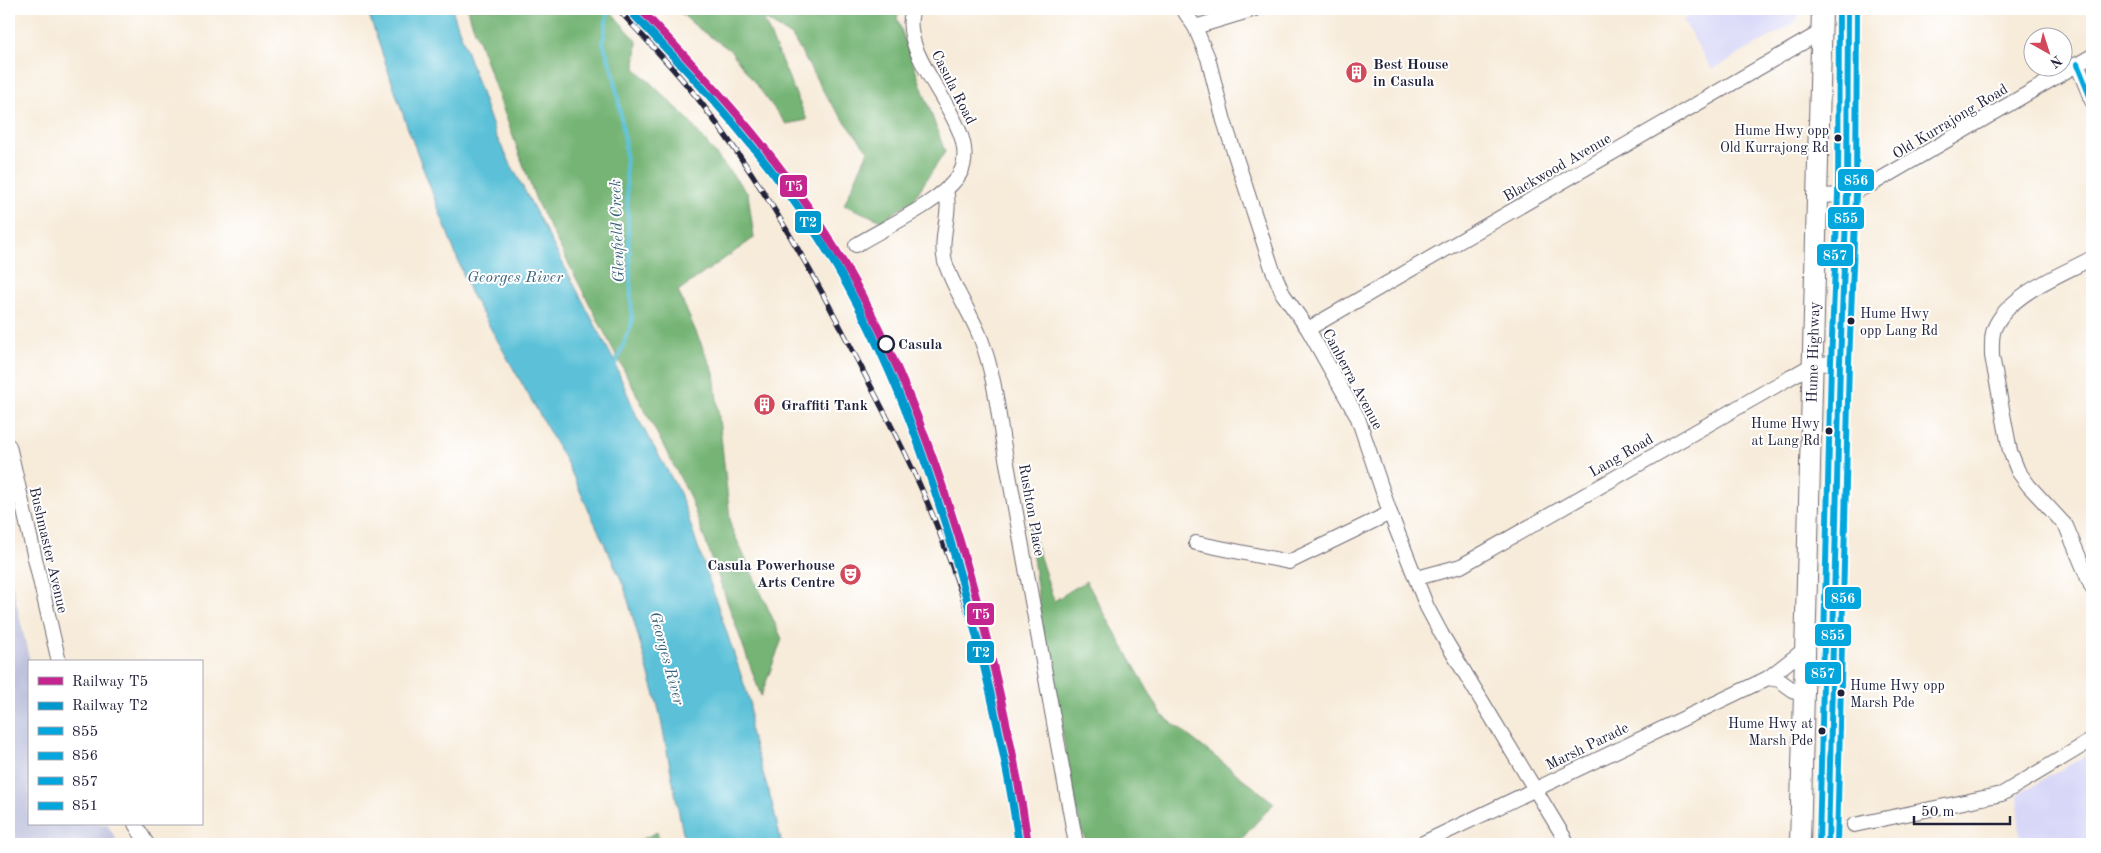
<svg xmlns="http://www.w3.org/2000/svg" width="2101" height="853" viewBox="0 0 2101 853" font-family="'Old Standard TT',serif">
	<rect width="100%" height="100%" fill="#fff"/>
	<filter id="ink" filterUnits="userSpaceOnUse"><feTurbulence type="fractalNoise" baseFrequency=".02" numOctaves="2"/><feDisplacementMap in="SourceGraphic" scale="10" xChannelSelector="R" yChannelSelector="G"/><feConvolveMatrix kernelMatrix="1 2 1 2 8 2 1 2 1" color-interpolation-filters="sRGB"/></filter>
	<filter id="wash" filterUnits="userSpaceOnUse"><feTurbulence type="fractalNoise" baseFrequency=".0096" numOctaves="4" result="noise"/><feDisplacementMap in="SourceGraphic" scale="20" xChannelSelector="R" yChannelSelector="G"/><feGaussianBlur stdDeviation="1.12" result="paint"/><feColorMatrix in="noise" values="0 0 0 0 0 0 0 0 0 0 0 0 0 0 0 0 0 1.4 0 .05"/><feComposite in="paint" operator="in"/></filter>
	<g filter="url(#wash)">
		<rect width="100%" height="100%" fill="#f7ebd9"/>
		<g fill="#d8d7f8">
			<path d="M1702 9H1803L1794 23 1712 70 1683 20Z"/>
			<path d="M2092 752V844H2020L2018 794Z"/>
		</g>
		<path fill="#bfc2dd" d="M9 571 30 662 29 824H107L119 844H9Z"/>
		<g fill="#75b475" stroke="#4c6b58">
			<path d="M467 9H608L637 41 635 68 683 114 748 194 754 238 678 291 714 373 731 527 782 639 761 696 689 495 537 203Z"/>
			<path d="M676 9H900L897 18 945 152 913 200 882 221 844 205 868 151 829 101 792 36 763 18 807 120 786 124 730 50 698 28Z"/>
			<path d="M1028 520 1054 601 1086 581 1162 715 1274 803 1237 844H1087L1080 826 1043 632Z"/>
			<path d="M657 832 661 844H633Z"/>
		</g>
		<path fill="#5bc1d8" stroke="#3e728a" d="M367 9H452L496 136 612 357 637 417 680 493 750 702V731L771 799 782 844H685L659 710 624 586 567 463 470 292 407 126Z"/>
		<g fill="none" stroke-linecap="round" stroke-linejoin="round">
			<path stroke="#5bc1d8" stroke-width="4" d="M613 9 607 15 603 43 614 75 625 141 632 323 614 368"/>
		</g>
	</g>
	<g filter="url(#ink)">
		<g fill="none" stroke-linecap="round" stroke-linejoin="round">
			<defs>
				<g id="minor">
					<path d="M1183 9 1195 27 1208 58 1224 121 1272 268 1283 294 1308 329 1358 418 1390 513 1427 607 1442 635 1568 844"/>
					<path d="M1195 27 1255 9"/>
					<path d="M2077 64 2092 101"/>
					<path d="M946 190C952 214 939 237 945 262 953 288 971 313 981 339 993 371 997 402 1002 436L1076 844"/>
					<path d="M1818 196 1847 195 1872 184 2092 56"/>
					<path d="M856 245C885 227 937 204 957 178 992 132 894 61 913 9"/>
					<path d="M2092 258C2061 275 2008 294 1994 329 1991 338 1992 347 1992 356L2010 451 2018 471 2029 486 2066 526 2092 588"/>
					<path d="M1308 329 1821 32"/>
					<path d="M9 446 59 662"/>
					<path d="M1196 543 1289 562 1390 513"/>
					<path d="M1417 578 1461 566 1812 365 1840 362"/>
					<path d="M1768 678 1779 680 1803 697"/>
					<path d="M135 824 147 844"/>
					<path d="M1854 825 2002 794 2092 740"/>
					<path d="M1421 844 1768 678 1805 649"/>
				</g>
				<g id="highway">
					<path id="s1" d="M1800 844 1822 9"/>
					<path d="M1828 844 1840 362 1847 195 1848 9"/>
				</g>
			</defs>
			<use href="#minor" stroke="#6d6872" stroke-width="16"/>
			<use href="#highway" stroke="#6d6872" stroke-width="22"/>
			<use href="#minor" stroke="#fff" stroke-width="14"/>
			<use href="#highway" stroke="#fff" stroke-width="20"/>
			<defs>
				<path id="rail" d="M618 9C646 40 677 71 702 104 766 187 816 278 863 371 883 410 904 449 922 490 971 603 1002 722 1018 844"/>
			</defs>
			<use href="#rail" stroke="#22223b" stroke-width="5.5"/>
			<use href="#rail" stroke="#fff" stroke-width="4" stroke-dasharray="11" stroke-linecap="butt"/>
			<defs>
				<path id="bus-1" d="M1828 844 1840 362 1847 195 1848 9"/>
				<path id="bus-2" d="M1837 844 1849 362 1856 195 1857 9"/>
				<path id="bus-3" d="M1819 844 1831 362 1838 195 1839 9"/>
				<path id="bus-4" d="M2077 64 2092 101"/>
			</defs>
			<use href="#bus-1" stroke="#fff" stroke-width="10"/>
			<use href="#bus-2" stroke="#fff" stroke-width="10"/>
			<use href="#bus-3" stroke="#fff" stroke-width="10"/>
			<use href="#bus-4" stroke="#fff" stroke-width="10"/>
			<use href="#bus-1" stroke="#03a6dd" stroke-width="6"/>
			<use href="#bus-2" stroke="#03a6dd" stroke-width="6"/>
			<use href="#bus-3" stroke="#03a6dd" stroke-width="6"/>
			<use href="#bus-4" stroke="#03a6dd" stroke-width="6"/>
			<defs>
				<path id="rail-1" d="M640 9C708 79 774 151 826 234 899 348 944 478 979 608 999 686 1017 764 1028 844"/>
				<path id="rail-2" d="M634 15C702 85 766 156 819 238 892 353 937 484 971 615 991 690 1008 767 1019 844"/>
			</defs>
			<use href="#rail-1" stroke="#fff" stroke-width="11"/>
			<use href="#rail-2" stroke="#fff" stroke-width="11"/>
			<use href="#rail-1" stroke="#c4258f" stroke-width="8"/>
			<use href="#rail-2" stroke="#0098cd" stroke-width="8"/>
		</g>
	</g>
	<defs>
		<symbol id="building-disc" viewBox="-11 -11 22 22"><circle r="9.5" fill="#d1495b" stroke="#fff"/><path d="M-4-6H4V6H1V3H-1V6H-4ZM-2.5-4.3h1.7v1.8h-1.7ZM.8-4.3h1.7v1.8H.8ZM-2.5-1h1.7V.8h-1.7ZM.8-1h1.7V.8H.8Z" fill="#fff"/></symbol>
		<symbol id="theatre-disc" viewBox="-11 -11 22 22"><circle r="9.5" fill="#d1495b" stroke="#fff"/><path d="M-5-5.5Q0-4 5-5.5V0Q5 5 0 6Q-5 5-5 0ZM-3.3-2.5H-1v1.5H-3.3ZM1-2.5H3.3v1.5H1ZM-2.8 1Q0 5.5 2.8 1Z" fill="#fff"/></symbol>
	</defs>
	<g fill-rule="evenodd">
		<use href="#building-disc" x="1344" y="60" width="25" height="25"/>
		<use href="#building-disc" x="752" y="392" width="25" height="25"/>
		<use href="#theatre-disc" x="838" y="562" width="25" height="25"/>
	</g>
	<g fill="#22223b" stroke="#fff" stroke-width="2">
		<circle cx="1838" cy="138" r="4.5"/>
		<circle cx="1851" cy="321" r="4.5"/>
		<circle cx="1829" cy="431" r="4.5"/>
		<circle cx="1841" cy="693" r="4.5"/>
		<circle cx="1822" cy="731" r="4.5"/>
	</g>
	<circle fill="#fff" stroke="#22223b" stroke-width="2.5" cx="886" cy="344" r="8"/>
	<g text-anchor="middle" stroke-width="4" stroke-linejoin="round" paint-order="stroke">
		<g font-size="14" fill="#22223b" stroke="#fff" text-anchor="end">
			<text x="1829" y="135">Hume Hwy opp<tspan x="1829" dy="17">Old Kurrajong Rd</tspan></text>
			<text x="1860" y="318" text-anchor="start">Hume Hwy<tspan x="1860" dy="17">opp Lang Rd</tspan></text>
			<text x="1820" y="428">Hume Hwy<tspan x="1820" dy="17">at Lang Rd</tspan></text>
			<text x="1850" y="690" text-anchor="start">Hume Hwy opp<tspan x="1850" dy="17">Marsh Pde</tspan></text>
			<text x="1813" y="728">Hume Hwy at<tspan x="1813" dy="17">Marsh Pde</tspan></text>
		</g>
		<g font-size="15" font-weight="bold" fill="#22223b" stroke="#fff" text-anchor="start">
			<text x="1373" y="69">Best House<tspan x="1373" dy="17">in Casula</tspan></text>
			<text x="781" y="410">Graffiti Tank</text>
			<text x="835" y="570" text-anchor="end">Casula Powerhouse<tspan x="835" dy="17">Arts Centre</tspan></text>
		</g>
		<g font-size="15" fill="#22223b" stroke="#fff">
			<text transform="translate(954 87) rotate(63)" y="5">Casula Road</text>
			<text transform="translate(1950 121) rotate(-31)" y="5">Old Kurrajong Road</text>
			<text transform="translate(1557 167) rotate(-30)" y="5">Blackwood Avenue</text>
			<text dy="5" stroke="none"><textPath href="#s1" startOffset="492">Hume Highway</textPath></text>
			<text transform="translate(1353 379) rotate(62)" y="5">Canberra Avenue</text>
			<text transform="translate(1621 455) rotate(-30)" y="5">Lang Road</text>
			<text transform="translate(1032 510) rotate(80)" y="5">Rushton Place</text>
			<text transform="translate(49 550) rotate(77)" y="5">Bushmaster Avenue</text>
			<text transform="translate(1587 746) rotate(-26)" y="5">Marsh Parade</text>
		</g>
		<g font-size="15" font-weight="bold" fill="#22223b" stroke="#fff" text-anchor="start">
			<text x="898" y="349">Casula</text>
		</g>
		<g font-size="16" font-style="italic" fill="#39627a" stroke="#fff">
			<text transform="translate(616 231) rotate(-92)" y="6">Glenfield Creek</text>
			<text x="515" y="282">Georges River</text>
			<text transform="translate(668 658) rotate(75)" y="6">Georges River</text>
		</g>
	</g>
	<g stroke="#fff" stroke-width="2">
		<rect x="1837" y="168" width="38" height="24" rx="5" fill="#03a6dd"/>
		<rect x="779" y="174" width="29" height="24" rx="5" fill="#c4258f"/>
		<rect x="1827" y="206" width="38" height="24" rx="5" fill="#03a6dd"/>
		<rect x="794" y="210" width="28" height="24" rx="5" fill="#0098cd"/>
		<rect x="1816" y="243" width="38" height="24" rx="5" fill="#03a6dd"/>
		<rect x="1824" y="586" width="38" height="24" rx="5" fill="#03a6dd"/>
		<rect x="966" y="602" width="29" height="24" rx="5" fill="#c4258f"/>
		<rect x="1814" y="623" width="38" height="24" rx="5" fill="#03a6dd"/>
		<rect x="966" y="640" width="29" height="24" rx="5" fill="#0098cd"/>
		<rect x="1804" y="661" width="38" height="24" rx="5" fill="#03a6dd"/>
	</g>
	<g font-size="14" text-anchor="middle" font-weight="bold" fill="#fff">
		<text x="1856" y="185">856</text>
		<text x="794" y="191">T5</text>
		<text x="1846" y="223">855</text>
		<text x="808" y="227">T2</text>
		<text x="1835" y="260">857</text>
		<text x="1843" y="603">856</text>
		<text x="981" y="619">T5</text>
		<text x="1833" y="640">855</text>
		<text x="981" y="657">T2</text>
		<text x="1823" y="678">857</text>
	</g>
	<rect width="2101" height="853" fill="none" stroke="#fff" stroke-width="30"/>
	<rect x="28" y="660" width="175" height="165" fill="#ffffff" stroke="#a7a7b1"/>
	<rect x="38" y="677" width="25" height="8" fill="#c4258f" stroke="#a7a7b1"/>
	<text x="72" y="686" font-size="15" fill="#22223b">Railway T5</text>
	<rect x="38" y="702" width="25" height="8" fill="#0098cd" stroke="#a7a7b1"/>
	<text x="72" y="710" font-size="15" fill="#22223b">Railway T2</text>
	<rect x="38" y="727" width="25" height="8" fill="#03a6dd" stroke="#a7a7b1"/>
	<text x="72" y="736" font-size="15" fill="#22223b">855</text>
	<rect x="38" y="752" width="25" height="8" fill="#03a6dd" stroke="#a7a7b1"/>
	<text x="72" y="760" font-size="15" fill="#22223b">856</text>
	<rect x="38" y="777" width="25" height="8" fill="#03a6dd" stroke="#a7a7b1"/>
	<text x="72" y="786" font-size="15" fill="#22223b">857</text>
	<rect x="38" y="802" width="25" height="8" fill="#03a6dd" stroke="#a7a7b1"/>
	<text x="72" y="810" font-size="15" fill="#22223b">851</text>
	<g transform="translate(2048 52) rotate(141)"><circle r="24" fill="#ffffff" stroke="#a7a7b1"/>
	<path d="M0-4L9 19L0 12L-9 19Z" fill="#d1495b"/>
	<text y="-8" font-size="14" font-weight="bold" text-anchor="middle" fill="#22223b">N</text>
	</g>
	<path d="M1914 816v8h96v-8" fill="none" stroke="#22223b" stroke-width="2.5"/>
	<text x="1921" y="816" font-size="15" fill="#22223b" stroke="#ffffff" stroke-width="4" paint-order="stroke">50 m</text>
</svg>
